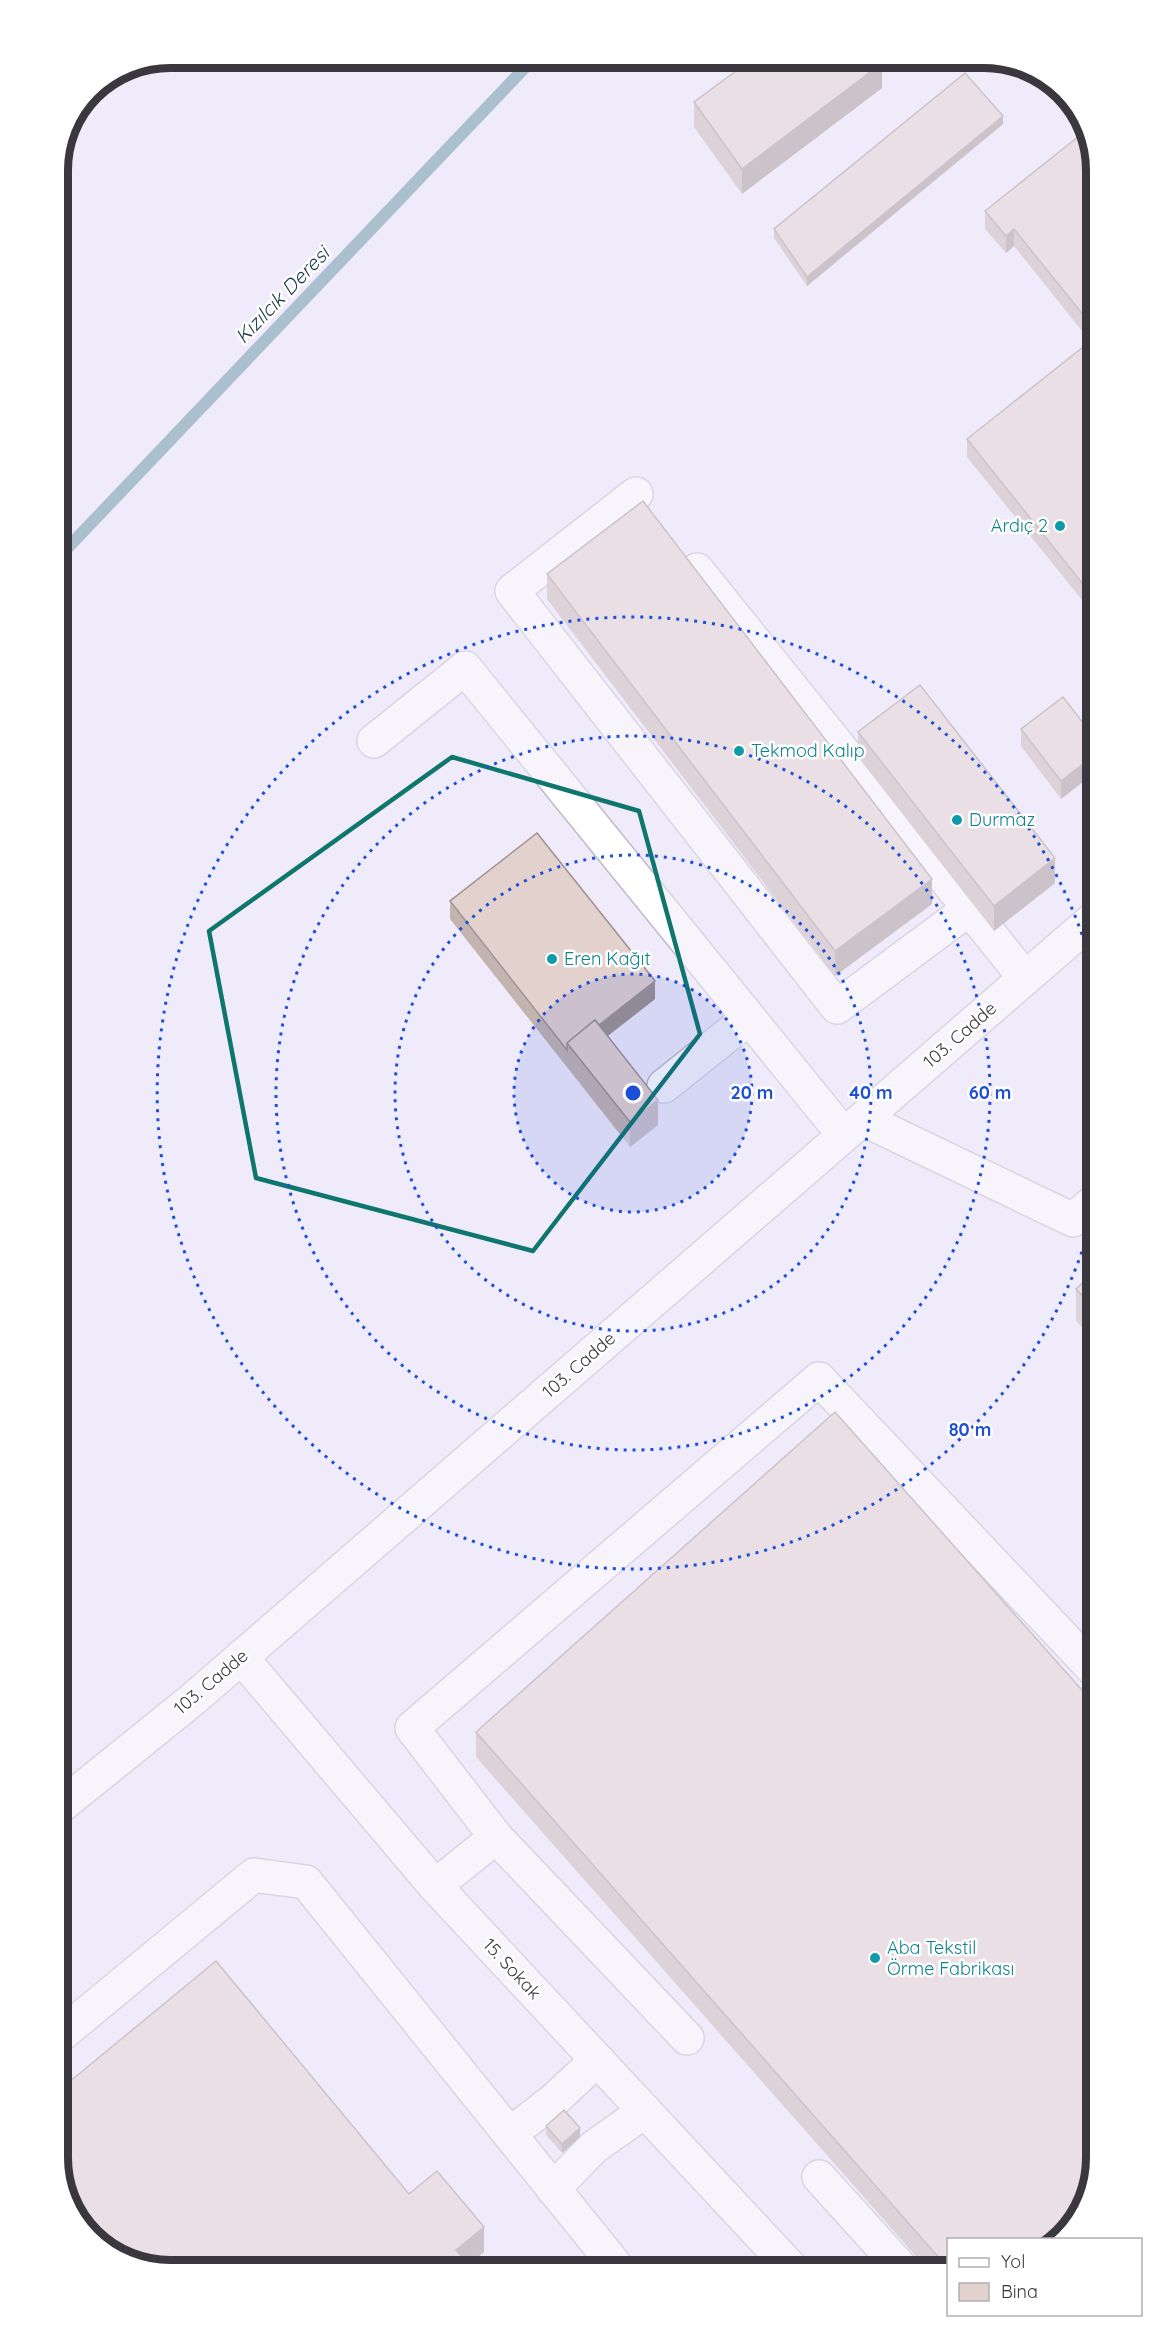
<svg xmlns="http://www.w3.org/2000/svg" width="1154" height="2328" viewBox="0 0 1154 2328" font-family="Quicksand,sans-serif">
	<rect width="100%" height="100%" fill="#f0ebfa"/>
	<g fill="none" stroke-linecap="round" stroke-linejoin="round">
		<path stroke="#548d9c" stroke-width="12" d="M57 559 535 57"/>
		<defs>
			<g id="minor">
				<path d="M636 494 512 591 837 1007 969 909"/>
				<path d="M697 570 1025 978"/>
				<path d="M374 741 465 668 844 1135"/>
				<path d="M664 1086 749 1018"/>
				<path d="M863 1119 1073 1220 1097 1199"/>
				<path d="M241 1657 435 1886 794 2271"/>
				<path d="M57 1809 192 1700 1097 916"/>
				<path d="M496 1837 687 2038"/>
				<path d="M435 1886 496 1837 412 1728 819 1379 1097 1673"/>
				<path d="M57 2038 254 1875 306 1882 620 2271"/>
				<path d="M510 2134 554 2100 597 2060"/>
				<path d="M819 2177 904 2271"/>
				<path d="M553 2189 594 2147 645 2111"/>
			</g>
		</defs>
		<use href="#minor" stroke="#bfbac9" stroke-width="36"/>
		<use href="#minor" stroke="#fff" stroke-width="33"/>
	</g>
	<g fill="#c3b4b0">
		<path d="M882 88 742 194 694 127V102Z"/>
		<path d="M1003 124 807 286 774 238V229Z"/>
		<path d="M1097 169V596L1086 605 967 457V439L1090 341 1014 246 1006 253 985 229V211Z"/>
		<path d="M547 574 932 904 835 976 547 599Z"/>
		<path d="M1021 729 1097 741V771L1061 799 1021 746Z"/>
		<path d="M858 732 1055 883 994 931 858 757Z"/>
		<path d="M450 901 655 999 608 1036 658 1125 630 1147 450 919Z"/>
		<path d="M1097 1269V1342L1076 1321V1289Z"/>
		<path d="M476 1732 948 2240V2271H929L476 1757Z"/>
		<path d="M546 2126 580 2137 562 2153 546 2135Z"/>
	</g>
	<g fill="#9f9290">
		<path d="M882 63V88L742 194V169Z"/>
		<path d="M1003 116V124L807 286V277Z"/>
		<path d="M1014 229V246L1006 253V236Z"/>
		<path d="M1097 579V596L1086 605V588Z"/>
		<path d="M1097 753V771L1061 799V781Z"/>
		<path d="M1055 858V883L994 931V906Z"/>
		<path d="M932 879V904L835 976V951Z"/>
		<path d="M655 981V999L579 1058 571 1048Z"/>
		<path d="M658 1100V1125L630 1147V1122Z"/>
		<path d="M580 2128V2137L562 2153V2144Z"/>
		<path d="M484 2227V2252L461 2271 456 2250Z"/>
	</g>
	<g fill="#e3d1cd" stroke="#9f9290" stroke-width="1.5">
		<path d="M755 57H877L882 63 742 169 694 102Z"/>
		<path d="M965 73 1003 116 807 277 774 229Z"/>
		<path d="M1089 128 1097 169V332L1014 229 1006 236 985 211Z"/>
		<path d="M1097 336V579L1086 588 967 439Z"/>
		<path d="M643 501 932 879 835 951 547 574Z"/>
		<path d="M920 685 1055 858 994 906 858 732Z"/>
		<path d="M1063 697 1097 741V753L1061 781 1021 729Z"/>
		<path d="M537 833 655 981 599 1025 595 1020 567 1043V1050L450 901Z"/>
		<path d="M595 1020 658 1100 630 1122 567 1043Z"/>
		<path d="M1097 1269V1310L1076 1289Z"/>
		<path d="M835 1412 1097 1707V2159L1078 2221 1056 2240H948V2268L476 1732Z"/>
		<path d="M216 1961 409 2194 437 2171 484 2227 456 2250 474 2271H162L101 2248 65 2201 57 2159V2092Z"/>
		<path d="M564 2110 580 2128 562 2144 546 2126Z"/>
	</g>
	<path d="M0 0H1154V2328H0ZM452 757 639 811 700 1034 533 1251 256 1178 209 931Z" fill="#f0ebfa" fill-opacity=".55" fill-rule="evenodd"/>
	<path fill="none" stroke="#0f766e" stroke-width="4.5" stroke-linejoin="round" d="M452 757 639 811 700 1034 533 1251 256 1178 209 931Z"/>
	<circle cx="633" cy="1093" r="119" fill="#1d4ed8" fill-opacity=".12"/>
	<g fill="none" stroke="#1d4ed8" stroke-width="3" stroke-dasharray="3 6">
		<circle cx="633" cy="1093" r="119"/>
		<circle cx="633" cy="1093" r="238"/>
		<circle cx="633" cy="1093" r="357"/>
		<path d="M1097 1200A476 476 0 1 1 1097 986"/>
	</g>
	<g fill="#0f9aa8" stroke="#fff" stroke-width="2">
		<circle cx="1060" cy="526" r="6"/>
		<circle cx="739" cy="751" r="6"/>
		<circle cx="957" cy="820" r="6"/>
		<circle cx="552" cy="959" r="6"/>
		<circle cx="875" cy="1958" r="6"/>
	</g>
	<g text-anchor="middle" stroke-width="5" stroke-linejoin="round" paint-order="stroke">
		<g font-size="18" fill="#0d838f" stroke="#fff" text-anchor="start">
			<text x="1048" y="532" text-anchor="end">Ardıç 2</text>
			<text x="751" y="757">Tekmod Kalıp</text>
			<text x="969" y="826">Durmaz</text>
			<text x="564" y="965">Eren Kağıt</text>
			<text x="887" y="1954">Aba Tekstil<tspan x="887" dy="21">Örme Fabrikası</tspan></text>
		</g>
		<g font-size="18" fill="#3a383e" stroke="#fff">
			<text transform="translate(960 1035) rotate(-41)" y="6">103. Cadde</text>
			<text transform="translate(579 1365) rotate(-41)" y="6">103. Cadde</text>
			<text transform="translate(211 1682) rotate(-40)" y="6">103. Cadde</text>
			<text transform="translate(512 1969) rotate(47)" y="6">15. Sokak</text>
		</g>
		<g font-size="20" font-style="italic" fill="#153b44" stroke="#fff">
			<text transform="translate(282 295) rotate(-46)" y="7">Kızılcık Deresi</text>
		</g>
	</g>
	<path d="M0 0H1154V2328H0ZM170 68H984A102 102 0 0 1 1086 170V2158A102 102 0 0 1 984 2260H170A102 102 0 0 1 68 2158V170A102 102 0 0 1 170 68Z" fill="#fff" fill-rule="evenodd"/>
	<path fill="none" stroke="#3a383e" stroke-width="8" d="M170 68H984A102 102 0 0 1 1086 170V2158A102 102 0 0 1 984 2260H170A102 102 0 0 1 68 2158V170A102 102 0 0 1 170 68Z"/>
	<circle cx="633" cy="1093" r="9" fill="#1d4ed8" stroke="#fff" stroke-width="3"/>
	<g font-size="18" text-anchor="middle" font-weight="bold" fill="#1d4ed8" stroke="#fff" stroke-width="5" stroke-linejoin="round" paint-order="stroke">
		<text x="752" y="1099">20 m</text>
		<text x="871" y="1099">40 m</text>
		<text x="990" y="1099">60 m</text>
		<text x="970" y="1436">80 m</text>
	</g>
	<rect x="947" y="2238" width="195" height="78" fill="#ffffff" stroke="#b0afb2" stroke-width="1.5"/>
	<rect x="959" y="2258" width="30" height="9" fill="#ffffff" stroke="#b0afb2" stroke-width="1.5"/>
	<text x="1001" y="2268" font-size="18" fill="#3a383e">Yol</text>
	<rect x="959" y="2283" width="30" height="18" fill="#e3d1cd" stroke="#b0afb2" stroke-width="1.5"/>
	<text x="1001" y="2298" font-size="18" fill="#3a383e">Bina</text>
</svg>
